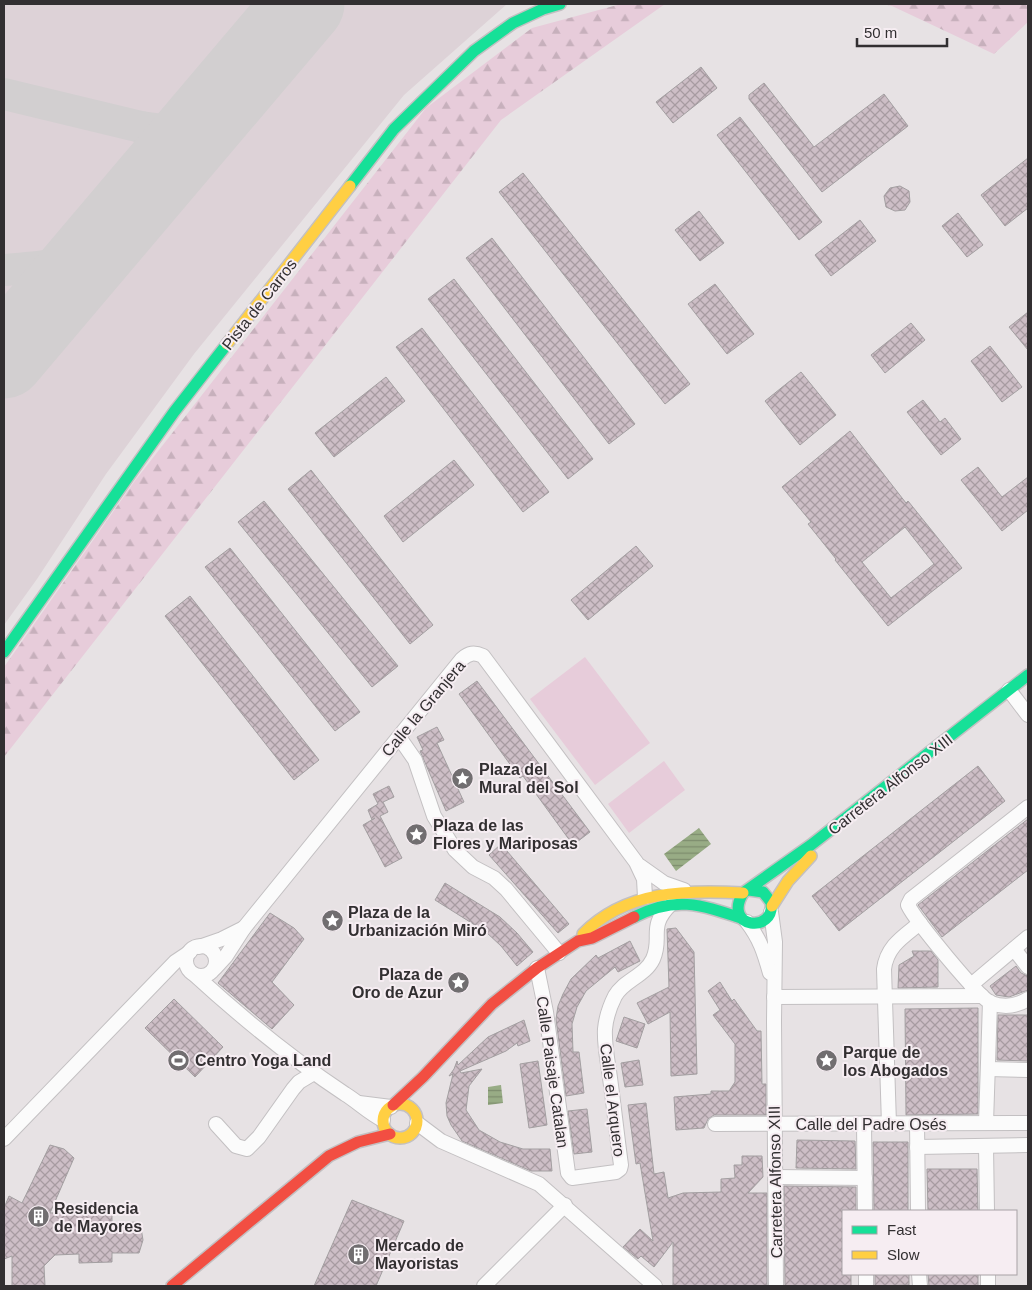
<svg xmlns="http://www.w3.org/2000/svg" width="1032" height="1290" viewBox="0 0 1032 1290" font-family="Helvetica,sans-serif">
	<defs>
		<pattern id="forest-firs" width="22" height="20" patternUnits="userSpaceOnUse" patternTransform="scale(1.25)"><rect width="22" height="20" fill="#e7ccda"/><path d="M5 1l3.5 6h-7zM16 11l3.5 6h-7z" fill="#c7b0bc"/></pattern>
		<pattern id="water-rules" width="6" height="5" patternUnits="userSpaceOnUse" patternTransform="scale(1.25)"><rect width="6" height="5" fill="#98ac85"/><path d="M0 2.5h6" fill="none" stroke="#7d8c6d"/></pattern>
		<pattern id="building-cross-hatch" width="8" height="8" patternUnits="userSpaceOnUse" patternTransform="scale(1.25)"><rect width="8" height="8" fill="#cdbec6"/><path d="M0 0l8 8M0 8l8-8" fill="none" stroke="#a79ba1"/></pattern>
	</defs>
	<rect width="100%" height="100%" fill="#e7e2e4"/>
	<path fill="#ddd2d7" d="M4 4H507L404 95 194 354 106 474 37 579 4 625Z"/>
	<g fill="url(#forest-firs)">
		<path d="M621 4H665L501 120 4 757V667L134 482 426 108 532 28Z"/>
		<path d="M883 4H1028V22L994 54 892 6Z"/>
	</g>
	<g fill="#e7ccda">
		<path d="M585 657 650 743 595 785 530 699Z"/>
		<path d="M664 761 685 790 629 833 608 804Z"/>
	</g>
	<g fill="url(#water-rules)">
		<path d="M699 828 711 844 676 871 664 854Z"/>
		<path d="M501 1085 503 1103 488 1105V1087Z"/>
	</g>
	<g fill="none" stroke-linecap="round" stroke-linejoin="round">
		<g stroke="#d2cfd0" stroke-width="32">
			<path d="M4 94 141 127 170 131 196 124 216 108"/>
			<path d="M141 127C159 140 162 157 157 177"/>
			<path d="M4 270C42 267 65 267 99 246"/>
		</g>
		<path stroke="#d2cfd0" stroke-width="81" d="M4 358 304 4"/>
	</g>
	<g fill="url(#building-cross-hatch)" stroke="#a39fa1" fill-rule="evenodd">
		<path d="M701 67 717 88 673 123 656 102Z"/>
		<path d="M764 83 814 147 884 94 908 126 822 192 749 99V95Z"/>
		<path d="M740 117 822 222 799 240 717 135Z"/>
		<path d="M1028 158V208L1005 226 981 195Z"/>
		<path d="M523 173 690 384 665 404 499 192Z"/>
		<path d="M900 186 909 191 910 202 905 210 895 211 886 207 884 196 890 188Z"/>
		<path d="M699 211 724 243 700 261 675 230Z"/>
		<path d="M958 213 983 245 967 257 942 226Z"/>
		<path d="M860 220 876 241 831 276 815 255Z"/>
		<path d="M492 238 635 424 609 444 466 258Z"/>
		<path d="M454 279 593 459 568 479 428 299Z"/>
		<path d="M715 284 754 334 727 354 688 304Z"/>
		<path d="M1028 312V350L1009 327Z"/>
		<path d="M911 323 925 340 885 373 871 355Z"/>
		<path d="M422 328 549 492 523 512 396 347Z"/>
		<path d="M990 346 1022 387 1002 402 971 361Z"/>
		<path d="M801 372 836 415 800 445 765 401Z"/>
		<path d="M386 377 405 401 334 457 315 433Z"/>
		<path d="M923 400 940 422 945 418 961 439 941 455 907 412Z"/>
		<path d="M850 431 906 503 908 501 962 568 888 626 835 560 836 559 808 524 811 522 782 487ZM905 527 934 564 891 598 862 562Z"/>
		<path d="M454 460 474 485 403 542 384 516Z"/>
		<path d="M978 467 1002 497 1028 477V510L1002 531 961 480Z"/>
		<path d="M311 470 433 625 410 644 288 489Z"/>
		<path d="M264 501 398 666 372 687 238 522Z"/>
		<path d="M636 546 653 566 588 620 571 600Z"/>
		<path d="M230 548 360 712 335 731 205 567Z"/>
		<path d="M190 596 319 760 294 780 165 616Z"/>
		<path d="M477 681 590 832 573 845 523 776 520 778 459 694Z"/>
		<path d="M437 727 444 740 437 743 464 802 446 811 420 751 423 750 417 737Z"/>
		<path d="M978 766 1005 801 839 931 812 896Z"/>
		<path d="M389 786 394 797 383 802 388 812 380 816 402 858 385 867 363 825 375 818 372 820 368 810 378 804 373 794Z"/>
		<path d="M1028 819V870L942 937 918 905Z"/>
		<path d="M501 844 569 924 558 933 489 855Z"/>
		<path d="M445 883 500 917 517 933 533 952 517 966 501 946 486 932 435 900Z"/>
		<path d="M270 913 294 928 304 939 272 982 294 1005 272 1029 218 983Z"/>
		<path d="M676 928 694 952 697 1074 671 1076 670 1012 648 1024 637 1003 669 987 667 929Z"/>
		<path d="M630 941 640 961 618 972 615 967 586 991 577 1007 572 1024 573 1052H579L584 1093 566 1096 556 1019 558 1006 563 994 571 979 596 955 598 958Z"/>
		<path d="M912 951H931L938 960V987L898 988 899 965 914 956Z"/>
		<path d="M1016 966 1021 973 1028 976V990L1009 997 996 995 990 986Z"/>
		<path d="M720 982 732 1001 734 999 757 1031H761L762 1084H766V1115H714L708 1119 704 1128 676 1130 674 1097 711 1094V1091H729L735 1082V1044L713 1015 720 1010 708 991Z"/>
		<path d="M174 999 223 1047 195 1077 145 1028Z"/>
		<path d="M978 1008V1114L906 1115 905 1009Z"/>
		<path d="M998 1015H1028V1061L997 1060Z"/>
		<path d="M624 1017 645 1024 637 1048 616 1041Z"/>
		<path d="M524 1020 530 1041 518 1046 517 1043 506 1051 460 1071 461 1073 482 1069 469 1086 466 1110 479 1130 500 1142 523 1149H550L552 1171H531L462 1141 451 1125 447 1116 446 1103 453 1074 449 1076 454 1069 457 1061 458 1065 488 1037Z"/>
		<path d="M639 1060 643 1085 625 1087 621 1063Z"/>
		<path d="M538 1061 547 1125 529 1128 520 1064Z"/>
		<path d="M646 1103 654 1174 664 1172 668 1198 683 1193 721 1192V1179L735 1178 734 1165H742V1156H762L763 1177 748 1193H767V1286H673V1242L654 1267 641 1256 638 1259 623 1247 640 1229 653 1241 640 1163 636 1164 628 1105Z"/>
		<path d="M587 1109 592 1152 574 1154 568 1111Z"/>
		<path d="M797 1140 855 1141 856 1169 796 1168Z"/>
		<path d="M873 1142H908V1211H874Z"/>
		<path d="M50 1145 64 1149 74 1158 50 1213 112 1211V1223L140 1222 143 1240 139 1253H112V1262L79 1263V1254L55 1255 44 1266 45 1286H12V1256L4 1259V1208L9 1196 22 1203Z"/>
		<path d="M927 1169H977L978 1211H928Z"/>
		<path d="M784 1186 856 1187V1211H843V1274H851V1286H785Z"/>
		<path d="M352 1200 404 1221 376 1286H314Z"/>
		<path d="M875 1274H909V1285L875 1286Z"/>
		<path d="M928 1274H978V1286H929Z"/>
	</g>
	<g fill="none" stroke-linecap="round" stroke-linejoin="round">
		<defs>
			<g id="street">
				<path d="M1009 690 1028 715"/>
				<path d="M399 737 415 760 434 816 455 850 473 867 494 878 506 889 559 953"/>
				<path d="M1028 807 911 899 908 905C915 920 978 997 991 1003 1004 1008 1017 1006 1028 999"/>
				<path d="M640 866 664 883 684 890"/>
				<path d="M771 912 775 942 774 1021 776 1286"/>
				<path d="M747 922C760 939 764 952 770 973"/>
				<circle cx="201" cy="961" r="15"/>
				<path d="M199 947 222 939 244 928"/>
				<path d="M1014 949 1028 967"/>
				<path d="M215 968 226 956 244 928 462 659C469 653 474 652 483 656L636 862 644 879 645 897"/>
				<path d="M537 968 546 1012 568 1173 572 1178 616 1172 620 1169 621 1165C617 1136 614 1107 610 1078 608 1062 604 1045 605 1029 606 1018 610 1006 615 996 624 980 645 976 653 959 663 937 647 927 671 904"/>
				<path d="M195 975C242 1018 292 1059 345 1094 358 1102 369 1113 383 1120"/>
				<path d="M971 985 1028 937"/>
				<path d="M774 997 982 996"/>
				<path d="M988 1069 1028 1070"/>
				<path d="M359 1103 391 1107"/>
				<path d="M417 1123 441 1141 539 1184 655 1286"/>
				<path d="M917 1123 918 1211"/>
				<path d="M986 1123 990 1002"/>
				<path d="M216 1124 236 1146 247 1149 259 1137 293 1089 299 1082 314 1073"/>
				<path d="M715 1124 1028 1123"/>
				<path d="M864 1124 865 1211"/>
				<path d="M889 1124 884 969C887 946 903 937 920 923"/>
				<path d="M4 1139 175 962 190 952"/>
				<path d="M986 1146 987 1211"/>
				<path d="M917 1147 1028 1145"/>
				<path d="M776 1177 865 1178"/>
				<path d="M866 1274V1286"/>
				<path d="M919 1274 920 1286"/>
				<path d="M988 1274V1286"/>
				<path d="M484 1286 565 1205"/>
			</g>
			<g id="fast">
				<path d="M350 186 394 129 474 51 513 23 543 9 560 4"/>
				<path d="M4 652 174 412 227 344"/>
				<path d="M749 890 763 892 771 902C776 934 722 929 743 893L811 845 1028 675"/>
				<path d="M634 917C675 896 699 904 741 918"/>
			</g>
			<g id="slow">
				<path d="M227 344 350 186"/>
				<path d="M772 906 788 881 811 856"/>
				<path d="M583 934C626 890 686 890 743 893"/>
				<circle cx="400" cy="1121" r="17"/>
			</g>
			<g id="jam">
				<path d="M393 1105 423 1077 492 1004 537 968 578 941 592 938 634 917"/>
				<path d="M172 1286 329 1156 358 1142 390 1134"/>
			</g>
		</defs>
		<use href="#street" stroke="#c3c0c2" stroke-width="16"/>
		<use href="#fast" stroke="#c3c0c2" stroke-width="14"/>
		<use href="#slow" stroke="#c3c0c2" stroke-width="14"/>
		<use href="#jam" stroke="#c3c0c2" stroke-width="14"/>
		<use href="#street" stroke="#fbfbfb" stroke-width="14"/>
		<use href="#fast" stroke="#16e098" stroke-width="11"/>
		<use href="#slow" stroke="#ffcf43" stroke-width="11"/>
		<use href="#jam" stroke="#f24e42" stroke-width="11"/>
	</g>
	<defs>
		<symbol id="sight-disc" viewBox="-11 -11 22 22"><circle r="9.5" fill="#716e70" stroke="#f6edf2"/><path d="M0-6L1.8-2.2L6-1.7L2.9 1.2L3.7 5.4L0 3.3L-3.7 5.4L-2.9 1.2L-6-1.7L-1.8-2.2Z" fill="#fff"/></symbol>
		<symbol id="stadium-disc" viewBox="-11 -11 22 22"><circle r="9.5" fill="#716e70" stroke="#f6edf2"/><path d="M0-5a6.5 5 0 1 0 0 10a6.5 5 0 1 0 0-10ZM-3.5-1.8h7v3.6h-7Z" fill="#fff"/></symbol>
		<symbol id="building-disc" viewBox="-11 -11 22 22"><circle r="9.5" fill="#716e70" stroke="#f6edf2"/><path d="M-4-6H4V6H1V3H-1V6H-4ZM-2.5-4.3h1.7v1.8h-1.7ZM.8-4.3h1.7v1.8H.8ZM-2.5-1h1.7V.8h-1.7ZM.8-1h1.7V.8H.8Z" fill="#fff"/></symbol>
	</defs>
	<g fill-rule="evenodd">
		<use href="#sight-disc" x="450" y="766" width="25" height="25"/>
		<use href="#sight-disc" x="404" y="822" width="25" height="25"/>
		<use href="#sight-disc" x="320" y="908" width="25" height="25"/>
		<use href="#sight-disc" x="446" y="970" width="25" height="25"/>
		<use href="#stadium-disc" x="166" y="1048" width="25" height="25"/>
		<use href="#sight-disc" x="814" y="1048" width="25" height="25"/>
		<use href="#building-disc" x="26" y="1204" width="25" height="25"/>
		<use href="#building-disc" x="346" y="1242" width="25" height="25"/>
	</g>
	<g text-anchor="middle" stroke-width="4" stroke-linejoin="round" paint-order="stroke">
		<g font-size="16" fill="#322f31" stroke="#f6edf2">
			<text transform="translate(259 304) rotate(-52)" y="6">Pista de Carros</text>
			<text transform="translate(423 708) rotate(-50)" y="6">Calle la Granjera</text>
			<text transform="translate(890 784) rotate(-38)" y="6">Carretera Alfonso XIII</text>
			<text transform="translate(553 1072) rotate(82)" y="6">Calle Paisaje Catalan</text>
			<text transform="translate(613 1100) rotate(83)" y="6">Calle el Arquero</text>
			<text x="871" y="1130">Calle del Padre Osés</text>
			<text transform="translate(775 1182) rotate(-91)" y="6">Carretera Alfonso XIII</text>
		</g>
		<g font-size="16" font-weight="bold" fill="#322f31" stroke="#f6edf2" text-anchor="start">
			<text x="479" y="775">Plaza del<tspan x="479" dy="18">Mural del Sol</tspan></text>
			<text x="433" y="831">Plaza de las<tspan x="433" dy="18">Flores y Mariposas</tspan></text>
			<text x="348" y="918">Plaza de la<tspan x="348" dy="18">Urbanización Miró</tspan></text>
			<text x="443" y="980" text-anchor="end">Plaza de<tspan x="443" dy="18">Oro de Azur</tspan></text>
			<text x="843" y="1058">Parque de<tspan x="843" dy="18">los Abogados</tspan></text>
			<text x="195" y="1066">Centro Yoga Land</text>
			<text x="54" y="1214">Residencia<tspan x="54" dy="18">de Mayores</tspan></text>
			<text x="375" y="1251">Mercado de<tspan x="375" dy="18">Mayoristas</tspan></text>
		</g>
	</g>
	<rect width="1032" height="1290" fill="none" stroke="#322f31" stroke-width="10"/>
	<rect x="842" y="1210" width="175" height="65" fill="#f6edf2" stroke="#a8a1a5"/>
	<rect x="852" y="1226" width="25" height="8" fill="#16e098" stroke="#a8a1a5"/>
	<text x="887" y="1235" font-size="15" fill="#322f31">Fast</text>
	<rect x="852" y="1251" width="25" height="8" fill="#ffcf43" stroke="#a8a1a5"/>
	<text x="887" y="1260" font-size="15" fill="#322f31">Slow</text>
	<path d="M857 38v8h90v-8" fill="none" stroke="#322f31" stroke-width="2.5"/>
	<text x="864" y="38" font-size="15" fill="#322f31" stroke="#f6edf2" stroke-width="4" paint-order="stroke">50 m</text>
</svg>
